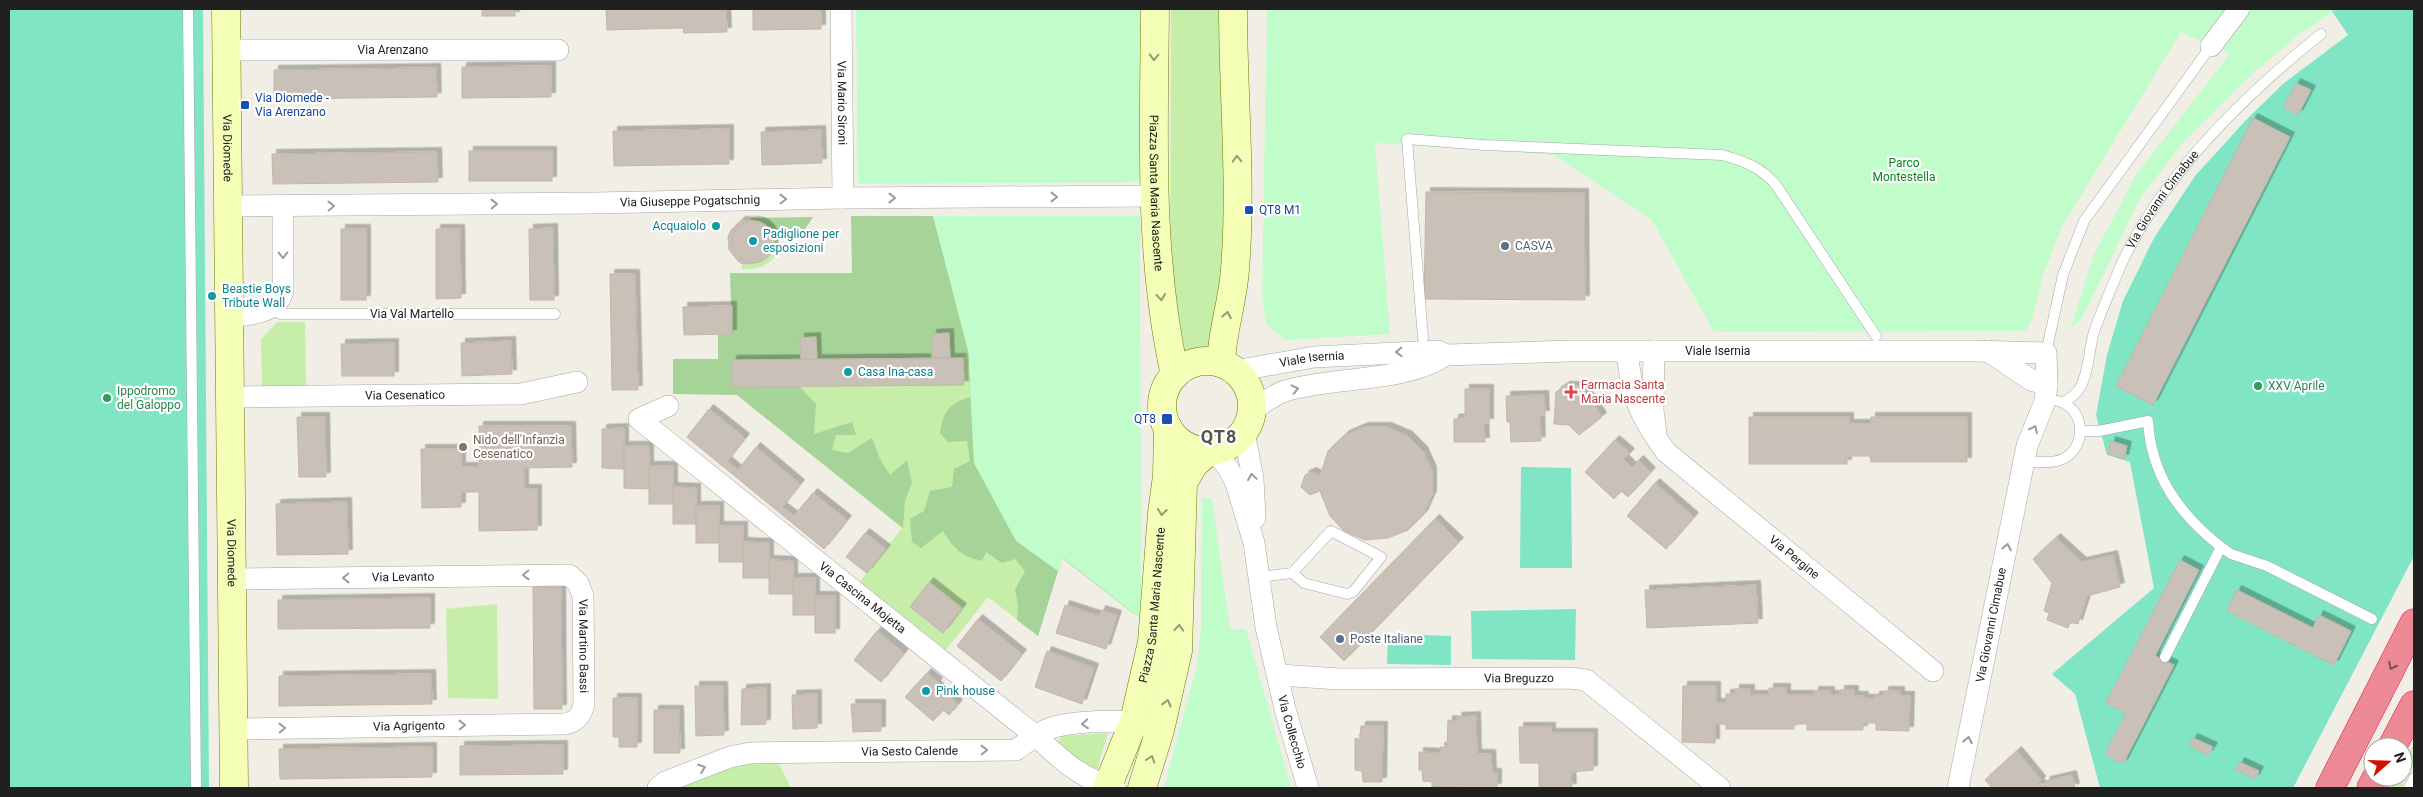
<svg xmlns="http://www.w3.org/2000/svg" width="2423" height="797" font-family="Roboto,sans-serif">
<defs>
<filter id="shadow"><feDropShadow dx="4.5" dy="-4.5" stdDeviation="0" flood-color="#0004"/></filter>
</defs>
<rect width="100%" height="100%" fill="#f1eee6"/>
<g fill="#c6eea9">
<path d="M1171 9H1226L1225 254C1222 286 1211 316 1209 348L1183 356 1170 287Z"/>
<path d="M770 228 777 231V255C767 266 757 271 741 269L743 264C763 264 784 249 770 228Z"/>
<path d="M277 322H305L306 386 262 387 261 339Z"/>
<path d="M968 351 1058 571 1038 636 988 597 946 650 860 582 902 528 737 395 732 387 964 384 963 358Z"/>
<path d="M497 604 498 699 448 698 446 609Z"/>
<path d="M1108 733 1097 770 1081 764 1057 742 1062 736Z"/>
<path d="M2414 744V763L2401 788H2391L2397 777H2403V765Z"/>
<path d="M778 762 791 788H675L737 763Z"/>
</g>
<g fill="#a5d398">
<path d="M851 216H933L937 230 1134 614 1062 558 1038 636 1017 620 1018 605 1015 590 1025 571 1015 559 1002 563 986 552 982 561C961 556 954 549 943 531L921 548 912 542 910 519 924 511 930 491 952 487 954 469 970 461 967 441 948 442 940 433C944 410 949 404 970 397L968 352 963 358H950L949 333 932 334V358L817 359 816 337 800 338 801 359 732 360V387L799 386 816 404 814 434 852 422 856 435H836L832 450 848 453 872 438 880 459 890 475 907 460 912 483 905 501 903 528 737 395 673 394V359H718V335L732 334 730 273H852Z"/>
<path d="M813 217 804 231H777L758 221 750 220 751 218Z"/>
</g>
<g fill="#c1fdca">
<path d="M856 9H1140L1139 182 858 184Z"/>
<path d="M1267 9H2337L2298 35 2260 67 2182 144 2141 197 2082 318 2070 330 2093 257 2135 176 2230 54 2181 32 2061 228 2042 278 2032 321 2025 331 1714 332 1652 220 1554 155 1375 143 1390 334 1285 340 1266 324 1262 297Z"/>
<path d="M933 216H1140L1141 619 1063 558 1058 571 1016 541 974 463 968 351Z"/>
<path d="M1202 498H1212L1230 629H1246L1291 788H1164L1197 665 1201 629Z"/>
</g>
<g fill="#7fe5c5">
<path d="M9 9H203L209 788H9Z"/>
<path d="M2337 9H2414V556L2293 788H2100L2075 694 2052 674 2154 588 2130 462 2107 455 2096 415 2107 355 2123 301 2154 238 2195 176 2247 119 2284 83 2348 35 2332 11Z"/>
<path d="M1521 467 1571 468 1572 568H1520Z"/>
<path d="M1576 609 1575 660 1472 659 1471 611Z"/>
<path d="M1388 634 1451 636V665L1387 664Z"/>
</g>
<g fill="#c9c1b8" stroke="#c4b6a7" filter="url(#shadow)">
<rect x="482" y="9" width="33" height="7"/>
<path d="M606 9H726L727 32 684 33 683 28 607 30Z"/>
<path d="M753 9H821V29L753 30Z"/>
<path d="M551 66V97L462 98V67Z"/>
<path d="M436 68 437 97 274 99V70Z"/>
<path d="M2296 83 2311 90 2298 115 2283 107Z"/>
<path d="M2253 118 2290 137 2153 405 2116 386Z"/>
<path d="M729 129V164L614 166 613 131Z"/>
<path d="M821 130 822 163 762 165 761 132Z"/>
<rect x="469" y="151" width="83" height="30"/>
<path d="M437 152 438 182 273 184 272 154Z"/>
<path d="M1426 192 1584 193 1585 300 1424 299Z"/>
<circle cx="753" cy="242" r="21"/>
<path d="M741 221H747L736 227 732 238V247L741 259 754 263 743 264 739 262 729 250 728 236 732 229Z"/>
<path d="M553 228 554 300H530L529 229Z"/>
<rect x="341" y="229" width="25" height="71"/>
<path d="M436 229H460L461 298 436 299Z"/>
<path d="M610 274H635L638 390H612Z"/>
<path d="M732 306V334L684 335 683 307Z"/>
<path d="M949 333 950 358H932V334Z"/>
<path d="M816 337 817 359H801L800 338Z"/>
<path d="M511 341 512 374 462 376 461 343Z"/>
<path d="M394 343V376H342L341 344Z"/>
<path d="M963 358 964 385 732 387V360Z"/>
<path d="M1565 386H1582L1602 417 1579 435 1569 425 1554 424 1556 392Z"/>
<path d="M1465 389H1489V423H1484L1485 442H1454V419L1465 418Z"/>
<path d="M1544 395 1545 415H1540L1541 441 1511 442 1510 422H1507L1506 396Z"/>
<path d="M709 409 745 438 727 461 738 470 756 447 800 484 782 507 794 516 813 493 847 520 824 549 687 437Z"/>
<path d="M297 417H325L326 477H299Z"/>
<path d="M1749 417H1849V424H1871V417H1967V462H1871L1870 456H1847V464H1749Z"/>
<path d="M479 426H571L572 467 524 468V489H537V530L479 531V492H461V507L422 508 421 449H461V467H479Z"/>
<path d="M1364 427H1387L1408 436 1423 451 1432 471V495L1423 515 1408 530 1388 538 1365 540 1344 531 1330 516 1320 491 1310 495 1301 487 1305 475 1312 472 1320 476 1328 451 1345 435Z"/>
<path d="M624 428V469L602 468V429Z"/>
<path d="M1615 440 1630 453 1624 459 1632 467 1639 460 1651 472 1628 497 1621 491 1614 499 1585 472Z"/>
<path d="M2111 441 2127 446 2124 459 2108 454Z"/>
<path d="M624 446H649V489L624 488Z"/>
<rect x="649" y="466" width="24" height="38"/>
<path d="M1655 483 1694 517 1666 549 1627 516Z"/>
<path d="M673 487 696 488V524H673Z"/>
<path d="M347 502 348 554 277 555 276 504Z"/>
<rect x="696" y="506" width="23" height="37"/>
<path d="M1435 519 1459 542 1344 661 1320 637Z"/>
<rect x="719" y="526" width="24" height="36"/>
<path d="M865 533 886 549 867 573 846 557Z"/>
<path d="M2056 538 2082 562 2113 555 2120 587 2087 596 2078 624 2070 622 2068 628 2047 620 2049 613 2044 611 2052 583 2033 559Z"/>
<path d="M743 542 769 543V578H743Z"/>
<path d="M769 560 793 561V594H769Z"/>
<path d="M2180 560 2199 570 2155 656 2174 665 2123 764 2105 754 2126 713 2106 703Z"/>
<rect x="793" y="578" width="22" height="37"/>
<path d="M929 582 962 608 943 633 910 607Z"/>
<path d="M1756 585 1758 623 1647 628 1645 590Z"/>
<path d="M533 587H561L562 709H534Z"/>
<path d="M2237 590 2313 628 2319 615 2351 631 2334 665 2227 611Z"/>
<rect x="815" y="596" width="20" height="37"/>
<path d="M430 598V628L278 629V600Z"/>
<path d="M1065 605 1099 616 1101 610 1117 615 1106 649 1056 633Z"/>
<path d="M978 619 1022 654 1001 681 957 646Z"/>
<path d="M877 631 904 653 881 682 854 660Z"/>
<path d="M1047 651 1094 668 1082 704 1035 687Z"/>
<path d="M927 673 938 682 936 685 958 704 949 715 943 710 933 721 905 697Z"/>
<path d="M431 674 432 704 279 706V676Z"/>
<path d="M695 686H723L724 735 696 736Z"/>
<path d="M1683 686H1716V703H1726V694H1735V689H1750V695H1769V688H1786V695H1814V691H1830V695H1840V690H1854V696H1864V699H1875V696H1884V691H1900V696H1910L1909 731 1876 730V723H1863V730H1807V724H1794V729H1726V724H1715V743L1682 742Z"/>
<path d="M766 688V724L741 725 742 689Z"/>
<path d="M817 694V728L793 729 792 695Z"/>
<path d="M613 698H637V747H619V737H613Z"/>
<path d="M851 704H881V731L853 732Z"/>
<path d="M654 710H679L680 753H654Z"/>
<path d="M1476 716 1477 754H1491L1492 773H1497V788L1432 787V782L1423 781 1422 770H1419V752L1441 753 1440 747H1447L1448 720 1458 721 1457 717Z"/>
<path d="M1361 726H1383L1382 782H1363L1362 771 1355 770V738L1360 740Z"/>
<path d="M1519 727H1551V733H1593V770L1571 772 1572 788H1539V763H1520Z"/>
<path d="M2193 738 2213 747 2208 755 2189 746Z"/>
<path d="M563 745V774L460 775V746Z"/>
<path d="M432 747V777L280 779 279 749Z"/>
<path d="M2017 751 2041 780 2039 784 2044 786 2046 781 2072 775 2075 788H1992L1985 780Z"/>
<path d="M2240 762 2259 771 2255 779 2236 770Z"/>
</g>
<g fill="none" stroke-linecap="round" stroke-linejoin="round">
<g stroke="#a7a7a7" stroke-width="11">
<g id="lane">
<path d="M188 9 196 788"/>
<path d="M270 307 280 314H555"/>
<path d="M1423 338 1407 139 1484 145 1722 155C1744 161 1761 167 1776 185L1876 336"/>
<path d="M2046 353 2063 275 2084 221 2211 46"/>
<path id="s1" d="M2063 402C2070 399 2076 394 2080 388 2089 372 2089 349 2094 332 2102 309 2112 287 2121 265 2162 176 2245 95 2321 34"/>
<path d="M2081 431H2099L2148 421C2151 475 2179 514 2221 547L2165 657"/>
<path d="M2024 461C2036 462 2052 464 2063 459 2088 446 2085 408 2058 401"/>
<path d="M2221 547 2231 554 2267 566 2372 619"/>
<path d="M1259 577 1292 573 1331 531 1381 557 1353 592 1347 594 1304 583 1292 573"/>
<path d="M2409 788 2414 778"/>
</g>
</g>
<g stroke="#a7a7a7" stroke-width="22">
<g id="street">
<path id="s2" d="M841 9 843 198"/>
<path d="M2211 46 2239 9"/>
<path id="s3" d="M227 50H558"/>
<path id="s4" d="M228 206 595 203 843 198 1153 196"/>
<path d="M231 316C250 315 277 313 283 291V206"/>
<path d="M1654 351 1653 410 1656 433"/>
<path d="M1988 351 2031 380 2047 385"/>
<path id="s5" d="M1627 352C1632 397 1639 415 1666 452L1933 671"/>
<path id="s6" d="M1235 371 1314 357 1438 351 1447 355 1569 351H1975L2046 353 2047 385 2045 401 2027 446 1958 788"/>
<path id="s7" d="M231 397 521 394 577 382"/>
<path id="s8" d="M668 406 639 419 1037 737C1060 759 1083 780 1115 788"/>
<path d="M1252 411C1262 404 1273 395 1285 391 1334 376 1404 383 1446 355"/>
<path d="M1244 432 1253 479 1255 518"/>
<path id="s9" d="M1215 451 1228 468 1236 483 1254 543 1266 627 1285 709 1308 788"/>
<path id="s10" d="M231 579 569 575 578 583 583 596 584 703C582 715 577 722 564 724L233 729"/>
<path id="s11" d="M1279 675 1339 679 1570 678 1586 680 1720 788"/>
<path id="s12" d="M658 788 665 782 730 757 750 753 1016 750C1026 743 1037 733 1048 729 1070 721 1126 718 1148 726"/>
</g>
</g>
<g stroke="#677e00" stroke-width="29">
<g id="secondary">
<path id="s13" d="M226 9 234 788"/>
<path id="s14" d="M1155 9C1154 131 1148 255 1175 375"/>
<circle cx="1207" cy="406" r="45"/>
<path d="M1221 363C1222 331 1233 301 1235 269 1242 183 1233 95 1233 9"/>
<path id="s15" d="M1107 788 1134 721 1152 642 1162 513 1167 476 1168 428"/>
<path d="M1142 788 1160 730 1178 651 1183 483 1194 464 1209 451"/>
</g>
</g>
<g stroke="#e71b51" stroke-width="29">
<g id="highway">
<path d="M2392 747 2414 705"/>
<path d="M2330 788 2414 623"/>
<path d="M2371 788 2377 777"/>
</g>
</g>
<use href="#lane" stroke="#fff" stroke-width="10"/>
<use href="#street" stroke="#fff" stroke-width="21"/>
<use href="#secondary" stroke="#f5feb7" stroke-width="28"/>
<use href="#highway" stroke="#ed8994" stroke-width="28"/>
</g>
<defs><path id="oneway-chevron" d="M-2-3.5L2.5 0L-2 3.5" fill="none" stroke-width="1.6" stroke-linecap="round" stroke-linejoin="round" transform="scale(1.25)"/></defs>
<g stroke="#959a73">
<use href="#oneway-chevron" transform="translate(1154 57) rotate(91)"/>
<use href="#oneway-chevron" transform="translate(1237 159) rotate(-92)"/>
<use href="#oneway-chevron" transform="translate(1161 297) rotate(85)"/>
<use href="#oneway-chevron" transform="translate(1227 315) rotate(-79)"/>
<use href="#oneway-chevron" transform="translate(1162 512) rotate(97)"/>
<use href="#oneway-chevron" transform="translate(1179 628) rotate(-86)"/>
<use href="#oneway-chevron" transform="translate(1167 703) rotate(-76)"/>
<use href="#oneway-chevron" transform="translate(1151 759) rotate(-72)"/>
</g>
<g stroke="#9b9b9b">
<use href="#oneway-chevron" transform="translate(1054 197)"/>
<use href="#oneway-chevron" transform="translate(892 198)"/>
<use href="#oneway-chevron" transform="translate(783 199) rotate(-1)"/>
<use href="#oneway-chevron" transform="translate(494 204) rotate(-1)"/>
<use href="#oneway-chevron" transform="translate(331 206) rotate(-1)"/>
<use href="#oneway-chevron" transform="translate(283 255) rotate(89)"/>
<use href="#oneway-chevron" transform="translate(1399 352) rotate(178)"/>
<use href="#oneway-chevron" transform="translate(1295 389) rotate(-13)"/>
<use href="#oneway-chevron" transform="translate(2034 429) rotate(-64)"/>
<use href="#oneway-chevron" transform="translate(1252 477) rotate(-98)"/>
<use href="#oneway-chevron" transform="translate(2007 547) rotate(-79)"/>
<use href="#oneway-chevron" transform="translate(526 575) rotate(179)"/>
<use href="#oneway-chevron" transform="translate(346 578) rotate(179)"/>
<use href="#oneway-chevron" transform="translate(1085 724) rotate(175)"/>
<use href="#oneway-chevron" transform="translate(462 725) rotate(-1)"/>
<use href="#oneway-chevron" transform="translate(282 728) rotate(-1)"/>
<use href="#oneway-chevron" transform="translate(1968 740) rotate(-79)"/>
<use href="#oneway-chevron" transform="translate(984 750) rotate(-1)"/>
<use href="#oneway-chevron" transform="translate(702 768) rotate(-21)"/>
</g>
<use stroke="#7c4f54" href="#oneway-chevron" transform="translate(2392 666) rotate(117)"/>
<g fill="#1a4fb4" stroke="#fff" stroke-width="2">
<rect x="240" y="100" width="10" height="10" rx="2.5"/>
<rect x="1244" y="205" width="10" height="10" rx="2.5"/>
<rect x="1161" y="413" width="12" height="12" rx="2.5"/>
</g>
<g fill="#0f9aa8" stroke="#fff" stroke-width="2">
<circle cx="716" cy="226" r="5"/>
<circle cx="753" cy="241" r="5"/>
<circle cx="212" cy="296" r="5"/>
<circle cx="848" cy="372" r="5"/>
<circle cx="926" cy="691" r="5"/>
</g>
<g fill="#5c6f8a" stroke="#fff" stroke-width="2">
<circle cx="1505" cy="246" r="5"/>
<circle cx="1340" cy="639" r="5"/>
</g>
<g fill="#2e9e5b" stroke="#fff" stroke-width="2">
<circle cx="2258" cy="386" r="5"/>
<circle cx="107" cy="398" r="5"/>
</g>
<path fill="#e0444e" stroke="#fff" stroke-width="2" d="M1568.5 384.5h5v5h5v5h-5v5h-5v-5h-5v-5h5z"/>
<circle fill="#8d6e63" stroke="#fff" stroke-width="2" cx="463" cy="447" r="5"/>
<g text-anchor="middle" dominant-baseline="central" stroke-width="4.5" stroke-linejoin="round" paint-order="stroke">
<g font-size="12" fill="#202020" stroke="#fff">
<text stroke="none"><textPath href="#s3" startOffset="166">Via Arenzano</textPath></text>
<text stroke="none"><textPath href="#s2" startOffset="94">Via Mario Sironi</textPath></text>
<text stroke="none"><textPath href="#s13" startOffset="139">Via Diomede</textPath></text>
<text stroke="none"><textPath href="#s14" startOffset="184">Piazza Santa Maria Nascente</textPath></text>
<text stroke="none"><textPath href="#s1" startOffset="230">Via Giovanni Cimabue</textPath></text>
<text stroke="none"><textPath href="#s4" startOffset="462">Via Giuseppe Pogatschnig</textPath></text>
<text x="412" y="314">Via Val Martello</text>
<text stroke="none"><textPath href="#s6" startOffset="485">Viale Isernia</textPath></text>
<text stroke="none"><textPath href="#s6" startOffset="78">Viale Isernia</textPath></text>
<text stroke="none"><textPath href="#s7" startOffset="174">Via Cesenatico</textPath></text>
<text stroke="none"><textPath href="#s13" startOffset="544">Via Diomede</textPath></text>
<text stroke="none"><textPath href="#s5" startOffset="275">Via Pergine</textPath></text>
<text stroke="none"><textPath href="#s10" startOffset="172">Via Levanto</textPath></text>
<text stroke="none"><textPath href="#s8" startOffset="318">Via Cascina Mojetta</textPath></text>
<text stroke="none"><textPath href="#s15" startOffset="190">Piazza Santa Maria Nascente</textPath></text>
<text transform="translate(1991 625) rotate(-79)">Via Giovanni Cimabue</text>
<text stroke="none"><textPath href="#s10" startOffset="414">Via Martino Bassi</textPath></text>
<text stroke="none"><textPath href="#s11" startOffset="240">Via Breguzzo</textPath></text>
<text transform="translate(409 726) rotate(-1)">Via Agrigento</text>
<text stroke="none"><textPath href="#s9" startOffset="294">Via Collecchio</textPath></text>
<text stroke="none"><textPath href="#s12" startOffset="259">Via Sesto Calende</textPath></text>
</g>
<g font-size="12" fill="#164399" stroke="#fff" text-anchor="start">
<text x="255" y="98">Via Diomede -<tspan x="255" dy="14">Via Arenzano</tspan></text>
<text x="1259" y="210">QT8 M1</text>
<text x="1156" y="419" text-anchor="end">QT8</text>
</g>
<g font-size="12" fill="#048819" stroke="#fff">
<text x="1904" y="163">Parco<tspan x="1904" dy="14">Montestella</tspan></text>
</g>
<g font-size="12" fill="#0d838f" stroke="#fff" text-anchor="start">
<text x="706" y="226" text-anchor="end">Acquaiolo</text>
<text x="763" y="234">Padiglione per<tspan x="763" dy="14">esposizioni</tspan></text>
<text x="222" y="289">Beastie Boys<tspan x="222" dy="14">Tribute Wall</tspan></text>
<text x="858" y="372">Casa Ina-casa</text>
<text x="936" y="691">Pink house</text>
</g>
<g font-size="12" fill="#4e5e75" stroke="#fff" text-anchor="start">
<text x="1515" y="246">CASVA</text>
<text x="1350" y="639">Poste Italiane</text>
</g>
<g font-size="12" fill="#be3a42" stroke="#fff" text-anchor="start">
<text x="1581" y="385">Farmacia Santa<tspan x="1581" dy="14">Maria Nascente</tspan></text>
</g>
<g font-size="12" fill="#27864d" stroke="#fff" text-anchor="start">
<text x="2268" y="386">XXV Aprile</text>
<text x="117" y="391">Ippodromo<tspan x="117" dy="14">del Galoppo</tspan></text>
</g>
<g font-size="12" fill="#785e54" stroke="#fff" text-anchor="start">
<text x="473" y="440">Nido dell'Infanzia<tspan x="473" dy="14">Cesenatico</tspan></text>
</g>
<g font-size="18" font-weight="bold" letter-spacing="1" fill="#535353" stroke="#fff">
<text x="1219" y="436">QT8</text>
</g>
</g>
<rect width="2423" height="797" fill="none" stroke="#202020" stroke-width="20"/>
<g transform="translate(2388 762) rotate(70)"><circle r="24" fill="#ffffff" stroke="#a6a6a6"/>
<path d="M0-4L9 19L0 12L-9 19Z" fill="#d01000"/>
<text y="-8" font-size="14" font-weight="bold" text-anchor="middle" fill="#202020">N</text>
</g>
</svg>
